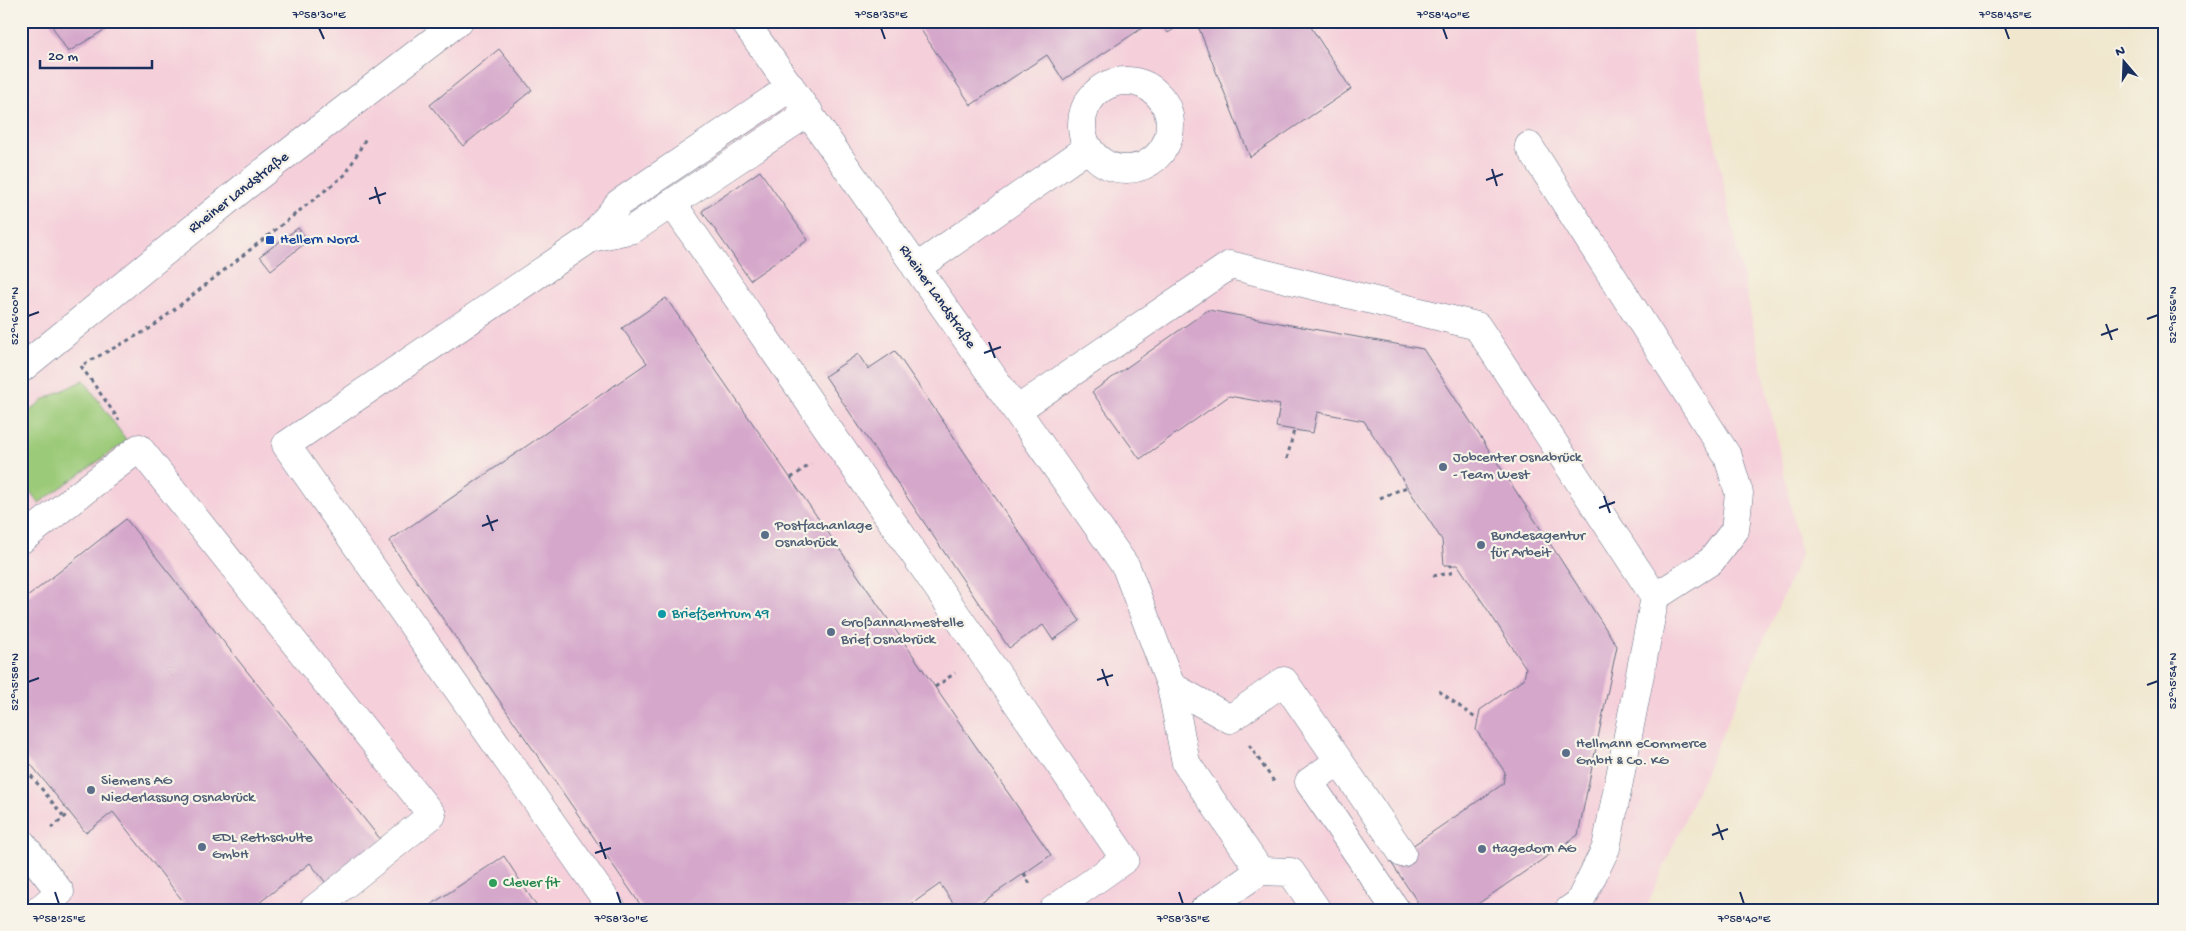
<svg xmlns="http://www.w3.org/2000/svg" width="2186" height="931" font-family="'Gochi Hand',sans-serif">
<rect width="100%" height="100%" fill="#f7f3e8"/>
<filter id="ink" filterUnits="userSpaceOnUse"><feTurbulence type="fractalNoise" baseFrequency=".02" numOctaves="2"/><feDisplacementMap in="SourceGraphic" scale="10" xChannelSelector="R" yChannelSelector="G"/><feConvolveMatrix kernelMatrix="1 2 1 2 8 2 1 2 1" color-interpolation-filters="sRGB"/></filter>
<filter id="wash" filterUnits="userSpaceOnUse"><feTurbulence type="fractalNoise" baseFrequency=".0096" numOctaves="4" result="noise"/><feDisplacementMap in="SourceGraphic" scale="20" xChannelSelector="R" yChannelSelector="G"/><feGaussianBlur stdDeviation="1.12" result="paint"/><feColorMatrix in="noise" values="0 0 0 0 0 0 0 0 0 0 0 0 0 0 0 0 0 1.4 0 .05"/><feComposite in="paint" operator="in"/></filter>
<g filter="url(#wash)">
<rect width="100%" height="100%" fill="#f0e7ce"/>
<path fill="#f5cfda" d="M21 21H1690L1801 555 1645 910H21Z"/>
<path fill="#9bca78" stroke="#5b7c6b" d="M84 380 127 441 39 503 24 484 21 485V418L43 400Z"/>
<g id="blocks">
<g fill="#d5a7cb">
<path d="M49 21H119L68 52Z"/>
<path d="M915 21H1153L1063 80 1047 55 971 105Z"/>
<path d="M1161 21H1186L1168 33Z"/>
<path d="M1196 21H1307L1351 89 1250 157Z"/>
<path d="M499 49 532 90 463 146 430 105Z"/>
<path d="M21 72 30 85 21 91Z"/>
<path d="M760 171 808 240 750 280 702 211Z"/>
<path d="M298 228 308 241 271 270 260 256Z"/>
<path d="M666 298 1051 855 971 910H958L940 884 903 910H644L389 541 647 363 622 328Z"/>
<path d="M1208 310 1423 349 1617 646 1578 835 1469 910H1423L1390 861 1503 784 1505 772 1476 730 1480 710 1524 679 1526 668 1458 565H1444L1442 540 1364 421 1317 412 1313 433 1276 427 1280 405 1229 396 1140 459 1092 392Z"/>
<path d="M895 351 1080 621 1053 640 1043 625 1009 648 825 376 858 354 868 369Z"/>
<path d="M126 519 385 845 330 888 310 863 250 910H190L113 812 86 833 21 752V602Z"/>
<path d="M504 856 539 910H423Z"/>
</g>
</g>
</g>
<g filter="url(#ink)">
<use href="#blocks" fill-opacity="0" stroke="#666f85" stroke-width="1"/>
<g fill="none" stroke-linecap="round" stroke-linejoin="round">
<g stroke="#666f85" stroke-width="29">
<g id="minor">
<path d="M744 21 1126 567 1171 686 1186 763 1260 871"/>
<circle cx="1126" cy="125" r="44"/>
<path d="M1529 146 1728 457 1739 493 1735 530 1711 561 1655 597"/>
<path d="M672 203 1125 859 1053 910"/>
<path d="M591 238 633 229 809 112"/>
<path d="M916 268 1088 148"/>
<path d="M21 369 243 188 459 21"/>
<path d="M1017 410 1230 265 1477 326 1655 597 1606 848 1579 903 1569 910"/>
<path d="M21 540 139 448 432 815 313 910"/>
<path d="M1171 686 1230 719 1284 681 1339 761 1309 782 1396 910"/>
<path d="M1339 761 1402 853"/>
<path d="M21 842 60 892 39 910"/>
<path d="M613 910 286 445 591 238 619 203 791 87"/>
<path d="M1204 910 1260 871 1291 872 1317 910"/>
</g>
</g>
<g stroke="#666f85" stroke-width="3" stroke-dasharray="4 4" stroke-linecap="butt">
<path d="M84 364 151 328 346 174 367 136"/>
<path d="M81 366 119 420"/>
<path d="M1287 459 1294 430"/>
<path d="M791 478 811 464"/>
<path d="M1380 498 1407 487"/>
<path d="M1433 576 1451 573V565"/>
<path d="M935 687 955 673"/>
<path d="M1439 691 1478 720"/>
<path d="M1249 745 1275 783"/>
<path d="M21 763 64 817"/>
<path d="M51 828 70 813"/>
<path d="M1024 873 1031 886"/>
</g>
<use href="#minor" stroke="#fff" stroke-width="28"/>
</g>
</g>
<path fill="none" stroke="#1b2f5e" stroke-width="2" d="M319 28 324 39M881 28 885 39M1443 28 1447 39M2005 28 2009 39M1492 169 1497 186M1486 180 1503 174M375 187 380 204M369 199 386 193M28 316 39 312M2147 319 2158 315M2106 324 2112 340M2101 335 2118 329M989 342 995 358M984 353 1001 347M1604 496 1610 513M1599 508 1615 502M487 515 493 531M482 526 498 520M1102 669 1108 686M1097 680 1113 675M28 682 39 678M2147 685 2158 681M1717 824 1723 840M1712 835 1728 829M600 842 606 859M595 853 611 848M55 892 59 904M617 892 621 904M1179 892 1183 904M1740 892 1744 904"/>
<rect fill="#1a4fb4" stroke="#f7f3e8" stroke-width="2" x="265" y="235" width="10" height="10" rx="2.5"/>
<g fill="#5c6f8a" stroke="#f7f3e8" stroke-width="2">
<circle cx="1443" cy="467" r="5"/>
<circle cx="765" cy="535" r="5"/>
<circle cx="1481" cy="545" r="5"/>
<circle cx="831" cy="632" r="5"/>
<circle cx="1566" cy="753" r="5"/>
<circle cx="91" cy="790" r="5"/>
<circle cx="202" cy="847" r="5"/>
<circle cx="1482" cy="849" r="5"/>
</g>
<circle fill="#0f9aa8" stroke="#f7f3e8" stroke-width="2" cx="662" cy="614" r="5"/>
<circle fill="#2e9e5b" stroke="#f7f3e8" stroke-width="2" cx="493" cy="883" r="5"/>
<g text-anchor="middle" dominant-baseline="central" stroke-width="4.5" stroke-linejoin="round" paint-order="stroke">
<g font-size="15" fill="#1b2f5e" stroke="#f7f3e8">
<text transform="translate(239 193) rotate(-38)">Rheiner Landstraße</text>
<text transform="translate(937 297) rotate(55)">Rheiner Landstraße</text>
</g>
<g font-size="15" fill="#164399" stroke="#f7f3e8" text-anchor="start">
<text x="280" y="240">Hellern Nord</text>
</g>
<g font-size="15" fill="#4e5e75" stroke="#f7f3e8" text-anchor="start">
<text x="1453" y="458">Jobcenter Osnabrück<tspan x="1453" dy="17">- Team West</tspan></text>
<text x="775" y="526">Postfachanlage<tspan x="775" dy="17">Osnabrück</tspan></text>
<text x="1491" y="536">Bundesagentur<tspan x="1491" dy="17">für Arbeit</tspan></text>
<text x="841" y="623">Großannahmestelle<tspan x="841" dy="17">Brief Osnabrück</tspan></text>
<text x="1576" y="744">Hellmann eCommerce<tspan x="1576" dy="17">GmbH &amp; Co. KG</tspan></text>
<text x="101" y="781">Siemens AG<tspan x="101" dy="17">Niederlassung Osnabrück</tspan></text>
<text x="212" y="838">EDL Rethschulte<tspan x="212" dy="17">GmbH</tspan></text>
<text x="1492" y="849">Hagedorn AG</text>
</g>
<g font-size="15" fill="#0d838f" stroke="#f7f3e8" text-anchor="start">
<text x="672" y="614">Briefzentrum 49</text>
</g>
<g font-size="15" fill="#27864d" stroke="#f7f3e8" text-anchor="start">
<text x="503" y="883">Clever fit</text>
</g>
</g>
<rect width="2186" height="931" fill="none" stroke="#f7f3e8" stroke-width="55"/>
<g transform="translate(2124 62) rotate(341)" stroke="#f7f3e8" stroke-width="4" paint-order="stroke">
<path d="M0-4L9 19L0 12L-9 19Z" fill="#1b2f5e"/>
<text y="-8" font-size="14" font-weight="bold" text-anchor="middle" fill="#1b2f5e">N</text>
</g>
<path d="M40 60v8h112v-8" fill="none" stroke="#1b2f5e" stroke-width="2.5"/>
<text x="48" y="60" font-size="15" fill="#1b2f5e" stroke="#f7f3e8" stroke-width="4" paint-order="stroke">20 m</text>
<rect x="28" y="28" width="2130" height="876" fill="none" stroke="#1b2f5e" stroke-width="2"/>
<g font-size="12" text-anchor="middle" fill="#1b2f5e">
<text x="319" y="18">7°58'30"E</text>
<text x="881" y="18">7°58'35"E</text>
<text x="1443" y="18">7°58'40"E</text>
<text x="2005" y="18">7°58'45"E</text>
<text transform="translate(2172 315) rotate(-90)" y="4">52°15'56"N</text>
<text transform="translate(14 316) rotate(-90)" y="4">52°16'00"N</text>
<text transform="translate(2172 681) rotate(-90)" y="4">52°15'54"N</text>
<text transform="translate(14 682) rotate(-90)" y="4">52°15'58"N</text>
<text x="59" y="922">7°58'25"E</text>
<text x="621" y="922">7°58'30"E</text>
<text x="1183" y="922">7°58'35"E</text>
<text x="1744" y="922">7°58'40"E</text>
</g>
</svg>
